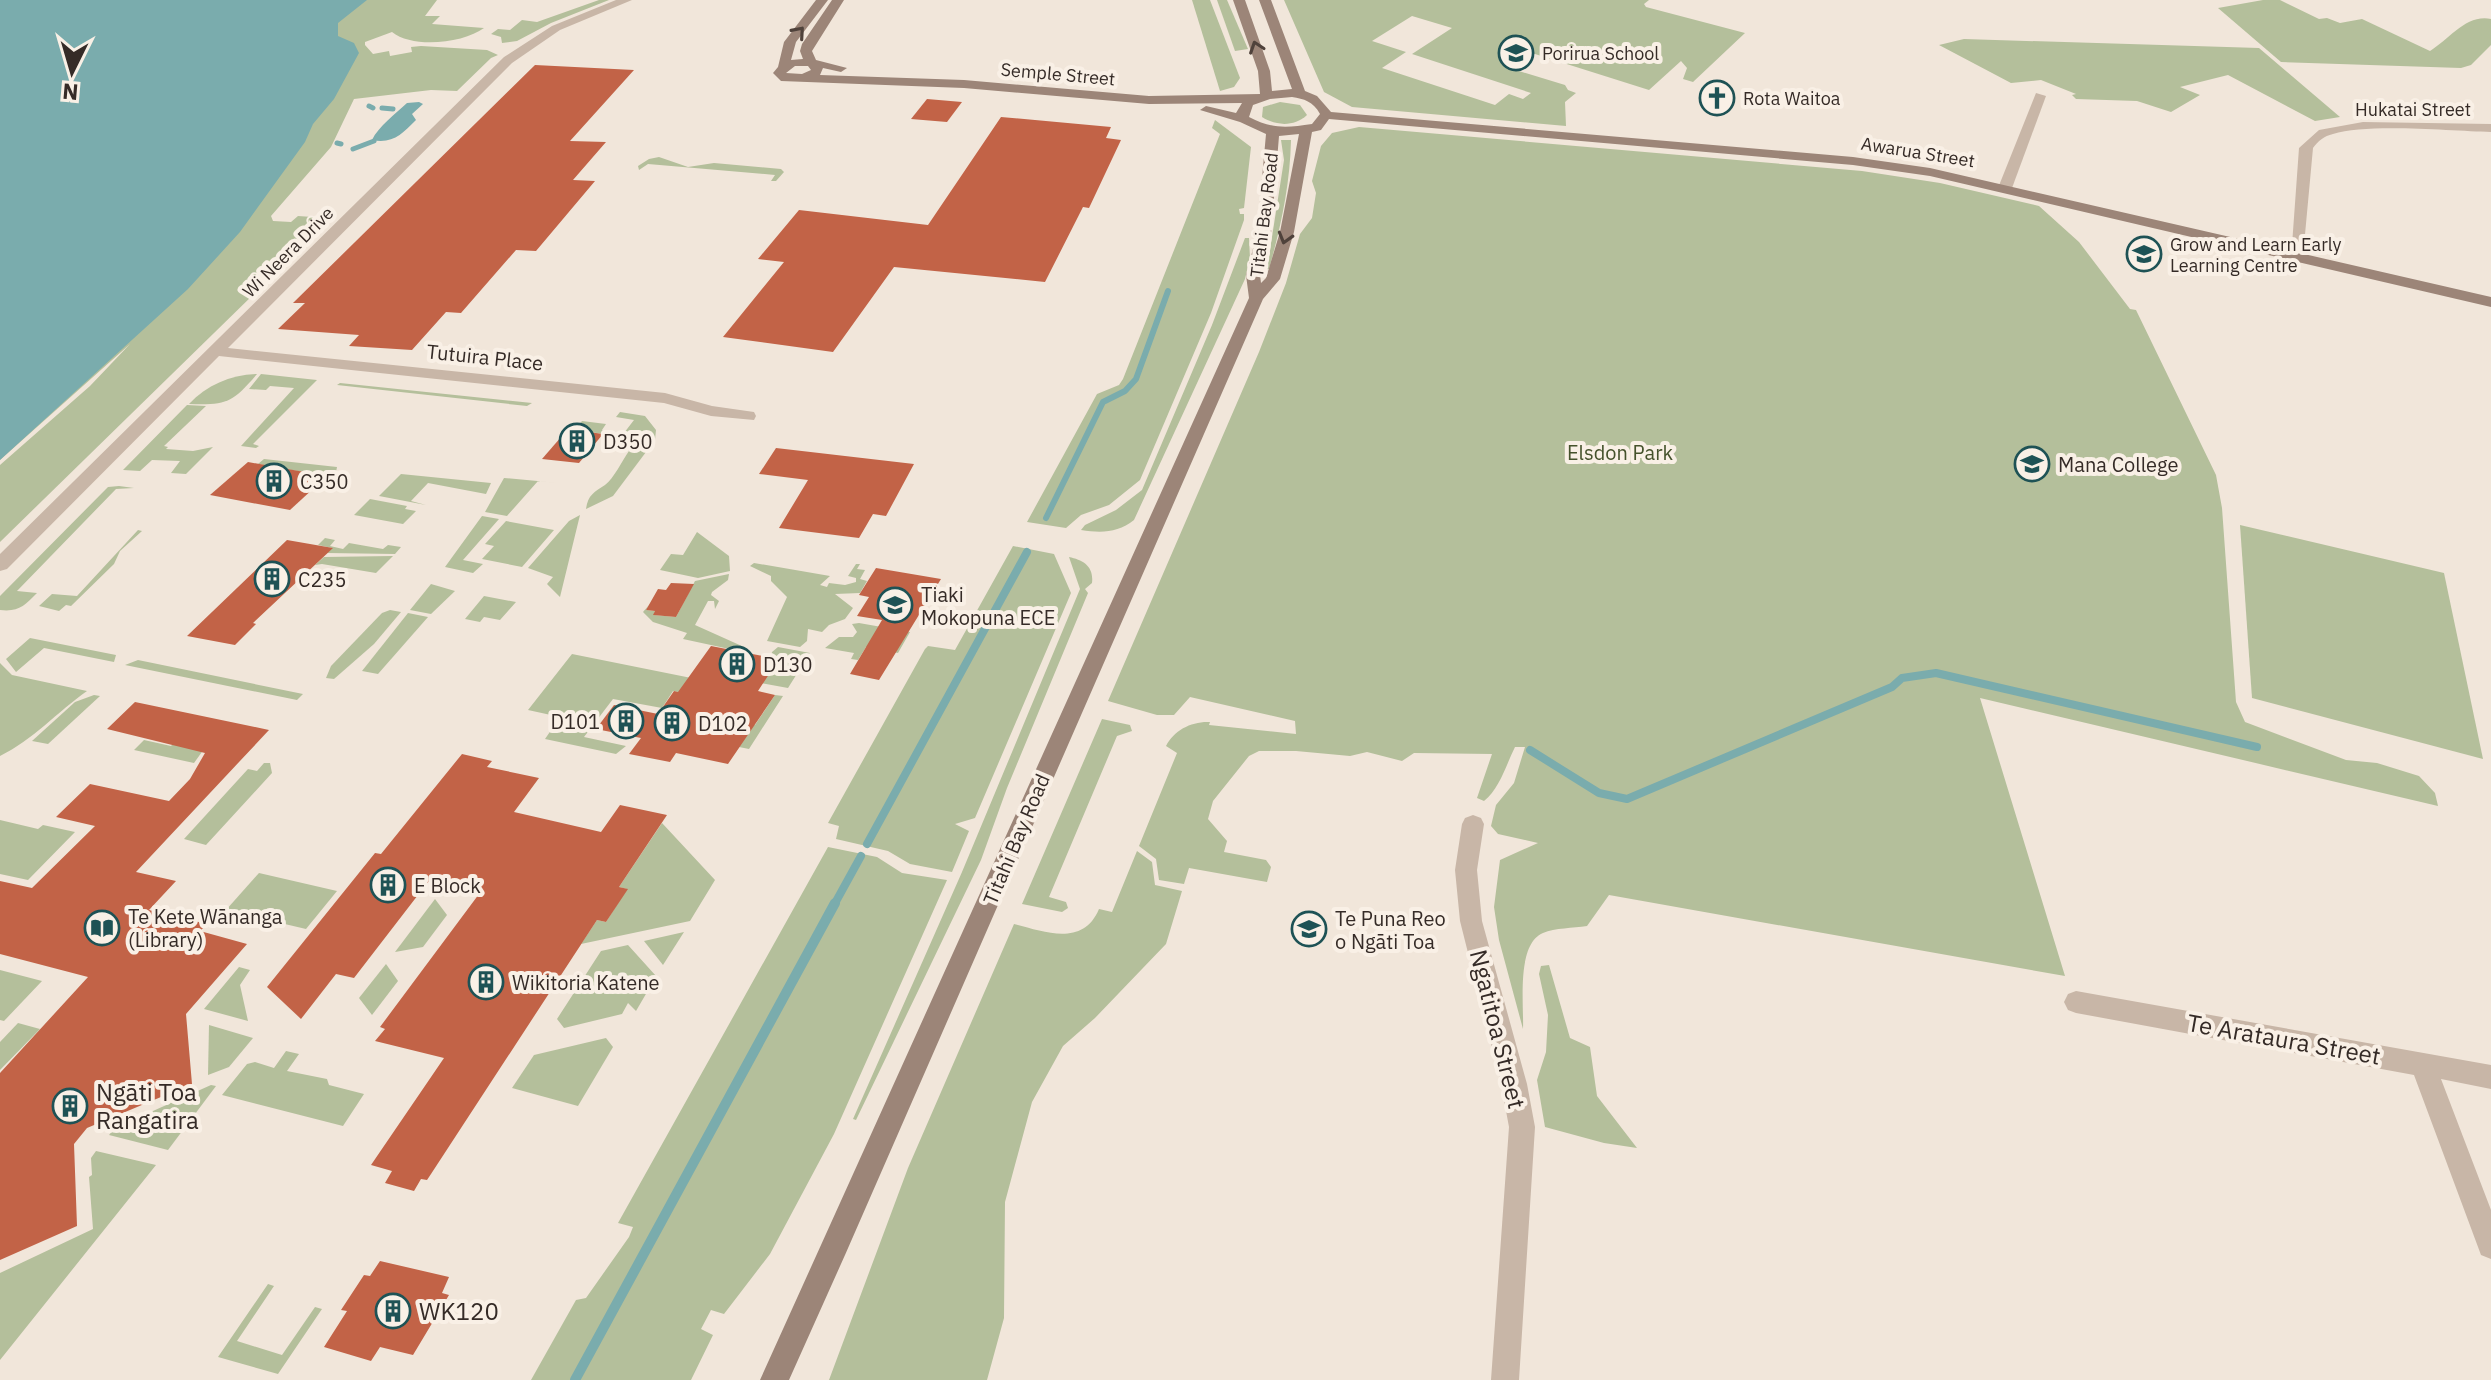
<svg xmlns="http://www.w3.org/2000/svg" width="2491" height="1380" font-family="'IBM Plex Sans',sans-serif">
<rect width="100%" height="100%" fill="#f1e6da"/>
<g fill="#b4bf9b" fill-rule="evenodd">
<path d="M85 0H437L425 16H440L432 24 484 28C464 43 413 49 392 32L365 42V45L373 54 389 51 390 56 412 52 411 47 421 46 487 50 498 55 491 58 457 91 431 90 354 99 331 147 271 216 273 221 291 222 298 216 327 218 302 243 305 244 0 542V465L90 386 130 344 0 460Z"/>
<path d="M599 0H609L551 23 517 41 502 43 501 37 491 34 498 29 510 30 522 20 537 22Z"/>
<path d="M1192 0H1210L1240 78 1234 87 1220 91Z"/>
<path d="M1217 0H1227L1248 49 1235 51Z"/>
<path d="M1284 0H1649L1644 4 1646 7 1745 33 1693 82 1683 79 1687 68 1681 61 1649 90 1535 54 1522 52 1508 62 1509 68 1565 85 1568 90 1576 93 1565 102 1566 126 1352 107 1324 92ZM1412 16 1452 28 1412 54 1531 93 1523 99 1509 94 1495 105 1382 68 1406 52 1372 41Z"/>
<path d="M2263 0H2280L2319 19 2327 18 2340 23 2362 19 2430 51C2450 39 2466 14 2491 19V45L2471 65 2461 68 2281 62 2218 8Z"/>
<path d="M1964 39 2259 48 2340 117 2315 121 2228 75 2180 87 2200 95 2171 112 2137 101 2076 99 2072 95 2076 94 2041 80 2011 83 1939 45Z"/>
<path d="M1280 102 1300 105 1307 115C1294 127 1276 126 1262 117L1263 107Z"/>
<path d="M1215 120 1251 147 1244 208 1239 209 1240 214H1244V220L1211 313 1140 480 1109 505 1081 515 1066 528 1027 522 1097 394 1119 385 1123 379 1220 134 1212 128Z"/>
<path d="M1359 127 1862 171 1940 183 2039 206 2079 242 2130 309 2136 310 2216 475 2222 508 2236 702 2245 722 2346 760 2377 763 2419 776 2435 793 2438 806 1980 698 2065 976 1609 895 1587 926C1573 928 1555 928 1543 933 1516 944 1524 1005 1523 1029L1499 940 1494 907 1500 860 1538 843 1498 834 1491 826 1496 805 1514 783 1525 747H1515C1506 765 1500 788 1484 801L1477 798 1492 754 1414 753 1402 761 1367 752 1350 756 1296 751H1259L1249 756 1213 801 1208 819 1227 841 1224 852 1266 860 1271 867 1267 882 1189 868 1184 884 1159 880 1156 859 1139 846 1177 753 1166 746C1174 730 1192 721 1210 722L1209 725 1296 734 1295 721 1190 697 1174 715H1157L1108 701 1259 352 1286 283 1300 234 1312 218 1316 193 1312 181 1321 146 1332 133Z"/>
<path d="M1281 140H1291C1290 185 1281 226 1269 269H1267L1284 160Z"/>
<path d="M659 157 688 167 714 163 781 169 784 172 776 181H771L775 175 648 164 639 170 638 166 649 159Z"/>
<path d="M1245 238H1249L1250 258 1245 279 1134 520C1118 533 1101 533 1081 530L1085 525 1116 510 1142 490 1212 325Z"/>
<path d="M257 374C232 403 227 405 189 404 207 385 230 375 257 374Z"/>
<path d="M261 374 317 380 253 444 259 446 256 448 241 446 294 388 270 386 266 390 249 389Z"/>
<path d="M340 383 532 403 527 406 337 385Z"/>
<path d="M187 405 206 406 164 446 168 447 166 449 193 451 213 447 186 474 171 473 180 461 152 460 140 471 123 470Z"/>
<path d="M620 412 645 416 656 430 655 440 613 496 586 509C588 495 594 492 605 485 614 478 622 461 629 451L623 450 633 438 575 430 582 421 606 424 602 430 605 433H624L634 420 616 417Z"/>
<path d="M264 459 337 467 334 483 317 486 326 476 258 464Z"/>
<path d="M401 474 491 483 486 494 428 483 411 501 426 505 379 496Z"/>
<path d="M504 478 559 483 538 481 507 516 485 512Z"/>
<path d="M119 486 134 488 116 489 17 591 37 593C24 606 19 612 0 610V596L108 487Z"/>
<path d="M370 499 407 506 405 509 416 511 403 524 354 515Z"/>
<path d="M580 515 560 597 547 584 553 577 528 568 569 521Z"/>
<path d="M482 516 499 519 463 560 483 564 473 573 445 567Z"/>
<path d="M506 521 554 530 522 567 482 559 494 546 485 544Z"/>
<path d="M2240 525 2444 573 2483 759 2252 698Z"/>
<path d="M138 530 142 531 120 551 114 564 71 606 66 605 59 611 39 606 52 594 77 596Z"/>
<path d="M697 532 729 556 730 571 698 578 660 570 671 554 683 555Z"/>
<path d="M325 538 335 540 330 546 343 549 349 543 383 549 388 545 401 547 395 554 327 553 332 548 318 545Z"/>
<path d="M1013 546 1054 554 1071 593 975 818 955 824 969 831 952 872 910 864 888 851 836 839 839 826 828 823 925 649 928 646 955 650Z"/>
<path d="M393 556 376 573 322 564 315 565 324 557Z"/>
<path d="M1069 557C1083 560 1094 566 1092 583L1085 589 1088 593 1007 788 981 860 856 1120 853 1119 962 872 1080 589Z"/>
<path d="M754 563 830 576 820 585 827 587 829 583 845 585 856 582V578L848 576 856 564H860L857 569 865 570 860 579 867 581 860 593 835 594 853 608 845 619 829 625 822 632 808 629 807 641 800 647 767 641 787 597 771 581V576L750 566Z"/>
<path d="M729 574 728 580 712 592 711 595 719 601 715 609 714 601H708L695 625 744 647 748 653 683 639 687 633 653 622 643 612 649 605 646 610 655 611 654 615 676 617 695 581Z"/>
<path d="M431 584 455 591 431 614 410 610Z"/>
<path d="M484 596 516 602 500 620 484 617 480 622 465 619Z"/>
<path d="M390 610 401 612 374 644 334 679 326 678 331 666 382 613Z"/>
<path d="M408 613 428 617 378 674 362 671Z"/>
<path d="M859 623 910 632 898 653 866 647 858 660 851 659 854 653 825 648 839 637H853L857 632 852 624Z"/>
<path d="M30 638 116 655 114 662 44 648 16 672 6 659Z"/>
<path d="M778 647 810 653 788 688 760 683 778 660 771 657 772 652Z"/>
<path d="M572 654 746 689 726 719 755 725 775 695 783 696 749 749 739 747 709 698 673 691 662 708 613 699 584 737 626 746 616 754 545 739 560 717 528 710Z"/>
<path d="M138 660 303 694 297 700 125 665Z"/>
<path d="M0 663 12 675 87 691C57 712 33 740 0 756Z"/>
<path d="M94 695 100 696 48 744 32 741 75 702Z"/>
<path d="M1102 719 1130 725 1132 731 1117 736 1049 897 1066 902 1068 908 1062 912 1022 904Z"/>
<path d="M183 733 204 749 194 763 134 750 144 740 171 746Z"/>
<path d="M264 763H270L272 773 206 845 184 839 248 769 257 771Z"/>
<path d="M0 820 38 829 43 825 75 832 28 880 0 874Z"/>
<path d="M662 823 715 880 690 921 581 944 597 920 606 922 627 889 619 887Z"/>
<path d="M828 847 877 857 902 873 947 880 834 1134 770 1254 724 1314 711 1310 701 1329 713 1335 691 1380H531L576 1300 586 1298 629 1237 633 1227 618 1223Z"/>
<path d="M1137 851 1152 862 1155 885 1182 891 1166 944 1095 1018 1063 1046 1032 1102 1005 1202 1004 1318 987 1380H829L908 1168 1014 924C1045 932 1083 947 1099 909L1112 912Z"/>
<path d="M259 873 337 891 306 929 226 910Z"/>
<path d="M435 899 447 915 423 947 395 952Z"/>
<path d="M684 932 663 965 644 941Z"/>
<path d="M628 945 656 976 643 980 650 987 636 1011 628 1003 622 1014 564 1028 557 1019 601 951Z"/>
<path d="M386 964 398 981 372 1015 359 998Z"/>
<path d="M1549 965 1570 1038 1590 1047 1597 1096 1637 1148 1604 1143 1545 1127 1537 1080 1546 1052 1548 1015 1539 974 1541 966Z"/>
<path d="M239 967 250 970 240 985 248 1021 204 1009Z"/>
<path d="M0 970 42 981 4 1021 0 1020Z"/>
<path d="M18 1023 40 1029 0 1070V1042Z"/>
<path d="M209 1025 253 1038 229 1067 208 1075Z"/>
<path d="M606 1038 613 1047 578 1106 512 1088 534 1055Z"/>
<path d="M286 1051 299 1054 287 1071 327 1079 329 1085 364 1094 343 1126 222 1095 247 1064 255 1062 274 1068Z"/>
<path d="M211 1085 216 1086 168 1150 109 1135 115 1128Z"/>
<path d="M96 1151 156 1165 0 1360V1273L93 1229 89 1177 92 1175 91 1158Z"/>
<path d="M268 1284 274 1286 237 1341 282 1355 315 1307 322 1309 278 1374 218 1357Z"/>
</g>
<g fill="#7aacad">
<path d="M0 0H367L338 23V36L354 43 359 53 334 99 313 124 305 142 240 232 188 289 0 460Z"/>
<path d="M419 102 423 104 412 114 416 120C402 134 393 144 372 140 378 127 396 113 407 103Z"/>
</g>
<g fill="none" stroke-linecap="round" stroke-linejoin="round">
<g stroke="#7aacad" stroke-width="5">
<path d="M369 106 373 108"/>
<path d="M382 108 393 109"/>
<path d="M337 143 341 144"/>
<path d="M353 149 374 141"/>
</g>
<path stroke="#7aacad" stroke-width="6" d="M1046 518 1103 402 1125 391 1136 379 1168 291"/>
<g stroke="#7aacad" stroke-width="8">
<path d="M1530 750 1599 793 1627 799 1892 687 1902 678 1936 673 2257 747"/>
<path d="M867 844 1027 552"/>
<path d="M834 905 861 856"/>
</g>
<path stroke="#7aacad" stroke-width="10" d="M575 1380 835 903"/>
</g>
<g fill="#c26347">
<path d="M535 65 634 70 570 141 606 142 573 180 595 181 536 251 516 250 461 313 446 312 412 350 349 346 359 335 278 329 305 303H293Z"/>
<path d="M927 99 962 102 947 122 911 119Z"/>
<path d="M1001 117 1111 127 1106 138 1121 140 1089 208 1083 207 1045 282 894 267 833 352 723 337 784 262 758 259 799 210 928 225Z"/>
<path d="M568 429 603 434 579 463 542 459Z"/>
<path d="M776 448 914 464 886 516 873 514 859 538 779 528 808 480 759 474Z"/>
<path d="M248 462 327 476 290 510 210 495Z"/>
<path d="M287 540 333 548 253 623 256 624 235 645 187 636Z"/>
<path d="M876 568 941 579 879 680 850 674 882 620 857 616 869 597 859 595Z"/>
<path d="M671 583 694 584 676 617 653 615 655 611 646 610 658 589 666 590Z"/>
<path d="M711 646 779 659 758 691 775 695 728 764 676 753 670 762 629 754 641 738 596 729 614 705 658 714 674 691 678 692Z"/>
<path d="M135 702 269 730 136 872 176 881 149 910 207 924 200 931 247 944 186 1014 192 1084 87 1128 74 1144 77 1226 0 1260V1073L88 977 0 954V881L32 888 95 826 56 817 90 784 169 801 190 779 205 753 107 729Z"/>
<path d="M462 754 492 761 487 767 539 778 514 812 601 832 620 805 667 815 619 887 628 889 606 922 597 920 431 1174 427 1180 421 1179 414 1191 385 1183 392 1171 371 1165 444 1058 375 1041 385 1029 380 1027 479 894 428 882 354 978 336 974 301 1019 267 987 375 853 381 854Z"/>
<path d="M380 1261 449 1277 442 1293 449 1295 413 1355 380 1347 371 1361 324 1347 347 1311 341 1310 364 1275 370 1276Z"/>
</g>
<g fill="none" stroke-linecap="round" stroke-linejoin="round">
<g fill="#c8b6a7" fill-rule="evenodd">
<path d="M616 0H632L560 30 512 63 228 348 665 393 712 406 754 412 756 416 754 420 711 416 664 403 219 356 7 569 0 571V554L504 57 552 26Z"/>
<path d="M2036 93 2046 96 2012 188 2000 191 1998 188Z"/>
<path d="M2363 122 2491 124V132C2452 131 2367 123 2333 134 2324 136 2318 141 2313 148L2303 256 2296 260 2291 259 2299 148 2319 130Z"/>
<path d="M1473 815 1481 818 1484 824 1477 870 1482 921 1527 1084 1535 1127 1519 1380H1491L1509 1127 1501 1084 1460 921 1455 870 1462 824 1465 818Z"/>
<path d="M2076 991 2491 1065V1089L2441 1079 2491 1210V1259L2481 1255 2414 1075 2076 1013 2068 1010 2064 1002 2068 994Z"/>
</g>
<path fill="#9c8578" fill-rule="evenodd" d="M816 0H828L796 42 791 60 803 59 800 51 802 44 832 0H844L812 51 816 60 847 68 841 72 823 68 820 75 964 80 1149 96 1260 94 1258 71 1233 0H1245L1270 71 1272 91 1292 89 1259 0H1271L1305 91 1317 96 1331 112 1853 157 1930 168 2491 297V307L1930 176 1853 165 1329 119 1321 130 1312 132 1294 232 1280 279 1263 299 845 1255 789 1380H760L1249 298 1246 275 1257 234 1266 134 1240 122 1200 110 1206 106 1236 113 1242 103 1149 104 964 88 781 81 773 73 778 67 784 42ZM795 66H808L811 70 802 74 786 73ZM1292 97C1304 99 1313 101 1320 114L1312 124C1286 128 1272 129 1249 117L1253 105 1270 99ZM1299 134 1280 232 1266 278 1261 283 1260 275 1271 234 1279 136Z"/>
</g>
<defs><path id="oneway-chevron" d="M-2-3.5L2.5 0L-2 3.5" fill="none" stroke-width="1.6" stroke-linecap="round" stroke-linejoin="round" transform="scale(2)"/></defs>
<g stroke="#4f423b">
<use href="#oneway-chevron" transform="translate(799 32) rotate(-49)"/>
<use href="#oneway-chevron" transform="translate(1256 47) rotate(-109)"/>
<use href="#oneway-chevron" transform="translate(1285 238) rotate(106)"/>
</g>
<defs>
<g id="school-ring" transform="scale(1.8)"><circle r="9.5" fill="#f9f0e6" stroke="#1e5255" stroke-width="1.5"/><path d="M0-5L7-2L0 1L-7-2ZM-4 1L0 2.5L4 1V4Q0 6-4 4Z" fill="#1e5255"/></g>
<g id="church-ring" transform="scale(1.8)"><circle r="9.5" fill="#f9f0e6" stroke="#1e5255" stroke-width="1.5"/><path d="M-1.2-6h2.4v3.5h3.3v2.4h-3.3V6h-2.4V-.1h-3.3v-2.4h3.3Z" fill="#1e5255"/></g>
<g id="building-ring" transform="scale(1.8)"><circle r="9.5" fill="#f9f0e6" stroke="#1e5255" stroke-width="1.5"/><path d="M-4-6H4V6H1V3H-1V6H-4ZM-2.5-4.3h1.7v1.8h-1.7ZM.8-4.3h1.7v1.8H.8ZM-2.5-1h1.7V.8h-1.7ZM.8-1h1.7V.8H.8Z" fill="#1e5255"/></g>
<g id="library-ring" transform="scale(1.8)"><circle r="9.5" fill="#f9f0e6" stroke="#1e5255" stroke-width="1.5"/><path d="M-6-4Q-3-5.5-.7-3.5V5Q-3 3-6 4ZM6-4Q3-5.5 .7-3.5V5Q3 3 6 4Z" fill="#1e5255"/></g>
</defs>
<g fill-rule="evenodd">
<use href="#school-ring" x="1516" y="53"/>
<use href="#church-ring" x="1717" y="98"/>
<use href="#school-ring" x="2144" y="254"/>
<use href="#building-ring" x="577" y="441"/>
<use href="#school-ring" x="2032" y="464"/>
<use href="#building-ring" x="274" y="481"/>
<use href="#building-ring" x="272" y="579"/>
<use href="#school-ring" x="895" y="605"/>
<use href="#building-ring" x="737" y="664"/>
<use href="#building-ring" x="626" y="721"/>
<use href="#building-ring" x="672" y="723"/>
<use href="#building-ring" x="388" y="885"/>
<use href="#library-ring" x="102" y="928"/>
<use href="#school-ring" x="1309" y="929"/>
<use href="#building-ring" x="486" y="982"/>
<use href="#building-ring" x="70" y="1106"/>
<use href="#building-ring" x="393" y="1311"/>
</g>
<g text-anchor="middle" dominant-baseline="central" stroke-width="8" stroke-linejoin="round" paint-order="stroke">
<g font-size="18" fill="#352b27" stroke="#f9f0e6" text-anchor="start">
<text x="1542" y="53">Porirua School</text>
<text x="1743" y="98">Rota Waitoa</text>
<text x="2170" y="244">Grow and Learn Early<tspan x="2170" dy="21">Learning Centre</tspan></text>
</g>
<g font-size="18" fill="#352b27" stroke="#f9f0e6">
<text transform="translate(1058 74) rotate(5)">Semple Street</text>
<text x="2413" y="109">Hukatai Street</text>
<text transform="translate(1918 152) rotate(9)">Awarua Street</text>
<text transform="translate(1264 215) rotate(-83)">Titahi Bay Road</text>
<text transform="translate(288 252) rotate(-45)">Wi Neera Drive</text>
</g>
<g font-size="20" fill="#352b27" stroke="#f9f0e6">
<text transform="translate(485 357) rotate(6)">Tutuira Place</text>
<text transform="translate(1016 839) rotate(-67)">Titahi Bay Road</text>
</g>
<g font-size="20" fill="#352b27" stroke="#f9f0e6" text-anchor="start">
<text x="603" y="441">D350</text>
<text x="2058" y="464">Mana College</text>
<text x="300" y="481">C350</text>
<text x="298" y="579">C235</text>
<text x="921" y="594">Tiaki<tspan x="921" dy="23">Mokopuna ECE</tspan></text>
<text x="763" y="664">D130</text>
<text x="600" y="721" text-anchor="end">D101</text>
<text x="698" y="723">D102</text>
<text x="414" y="885">E Block</text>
<text x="128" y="916">Te Kete Wānanga<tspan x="128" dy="23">(Library)</tspan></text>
<text x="1335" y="918">Te Puna Reo<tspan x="1335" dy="23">o Ngāti Toa</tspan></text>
<text x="512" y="982">Wikitoria Katene</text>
</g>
<g font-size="20" fill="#45522c" stroke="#f9f0e6">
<text x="1620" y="452">Elsdon Park</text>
</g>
<g font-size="24" fill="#352b27" stroke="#f9f0e6">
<text transform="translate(1498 1029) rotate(76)">Ngatitoa Street</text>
<text transform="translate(2284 1039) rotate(10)">Te Arataura Street</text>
</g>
<g font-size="24" fill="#352b27" stroke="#f9f0e6" text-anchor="start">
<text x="96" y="1092">Ngāti Toa<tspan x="96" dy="28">Rangatira</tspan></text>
<text x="419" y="1311">WK120</text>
</g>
</g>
<g transform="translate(72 72) rotate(185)" stroke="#f9f0e6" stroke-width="6" paint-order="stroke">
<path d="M0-6L14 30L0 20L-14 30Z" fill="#352b27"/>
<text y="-12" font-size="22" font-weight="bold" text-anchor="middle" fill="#352b27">N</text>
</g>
</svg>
